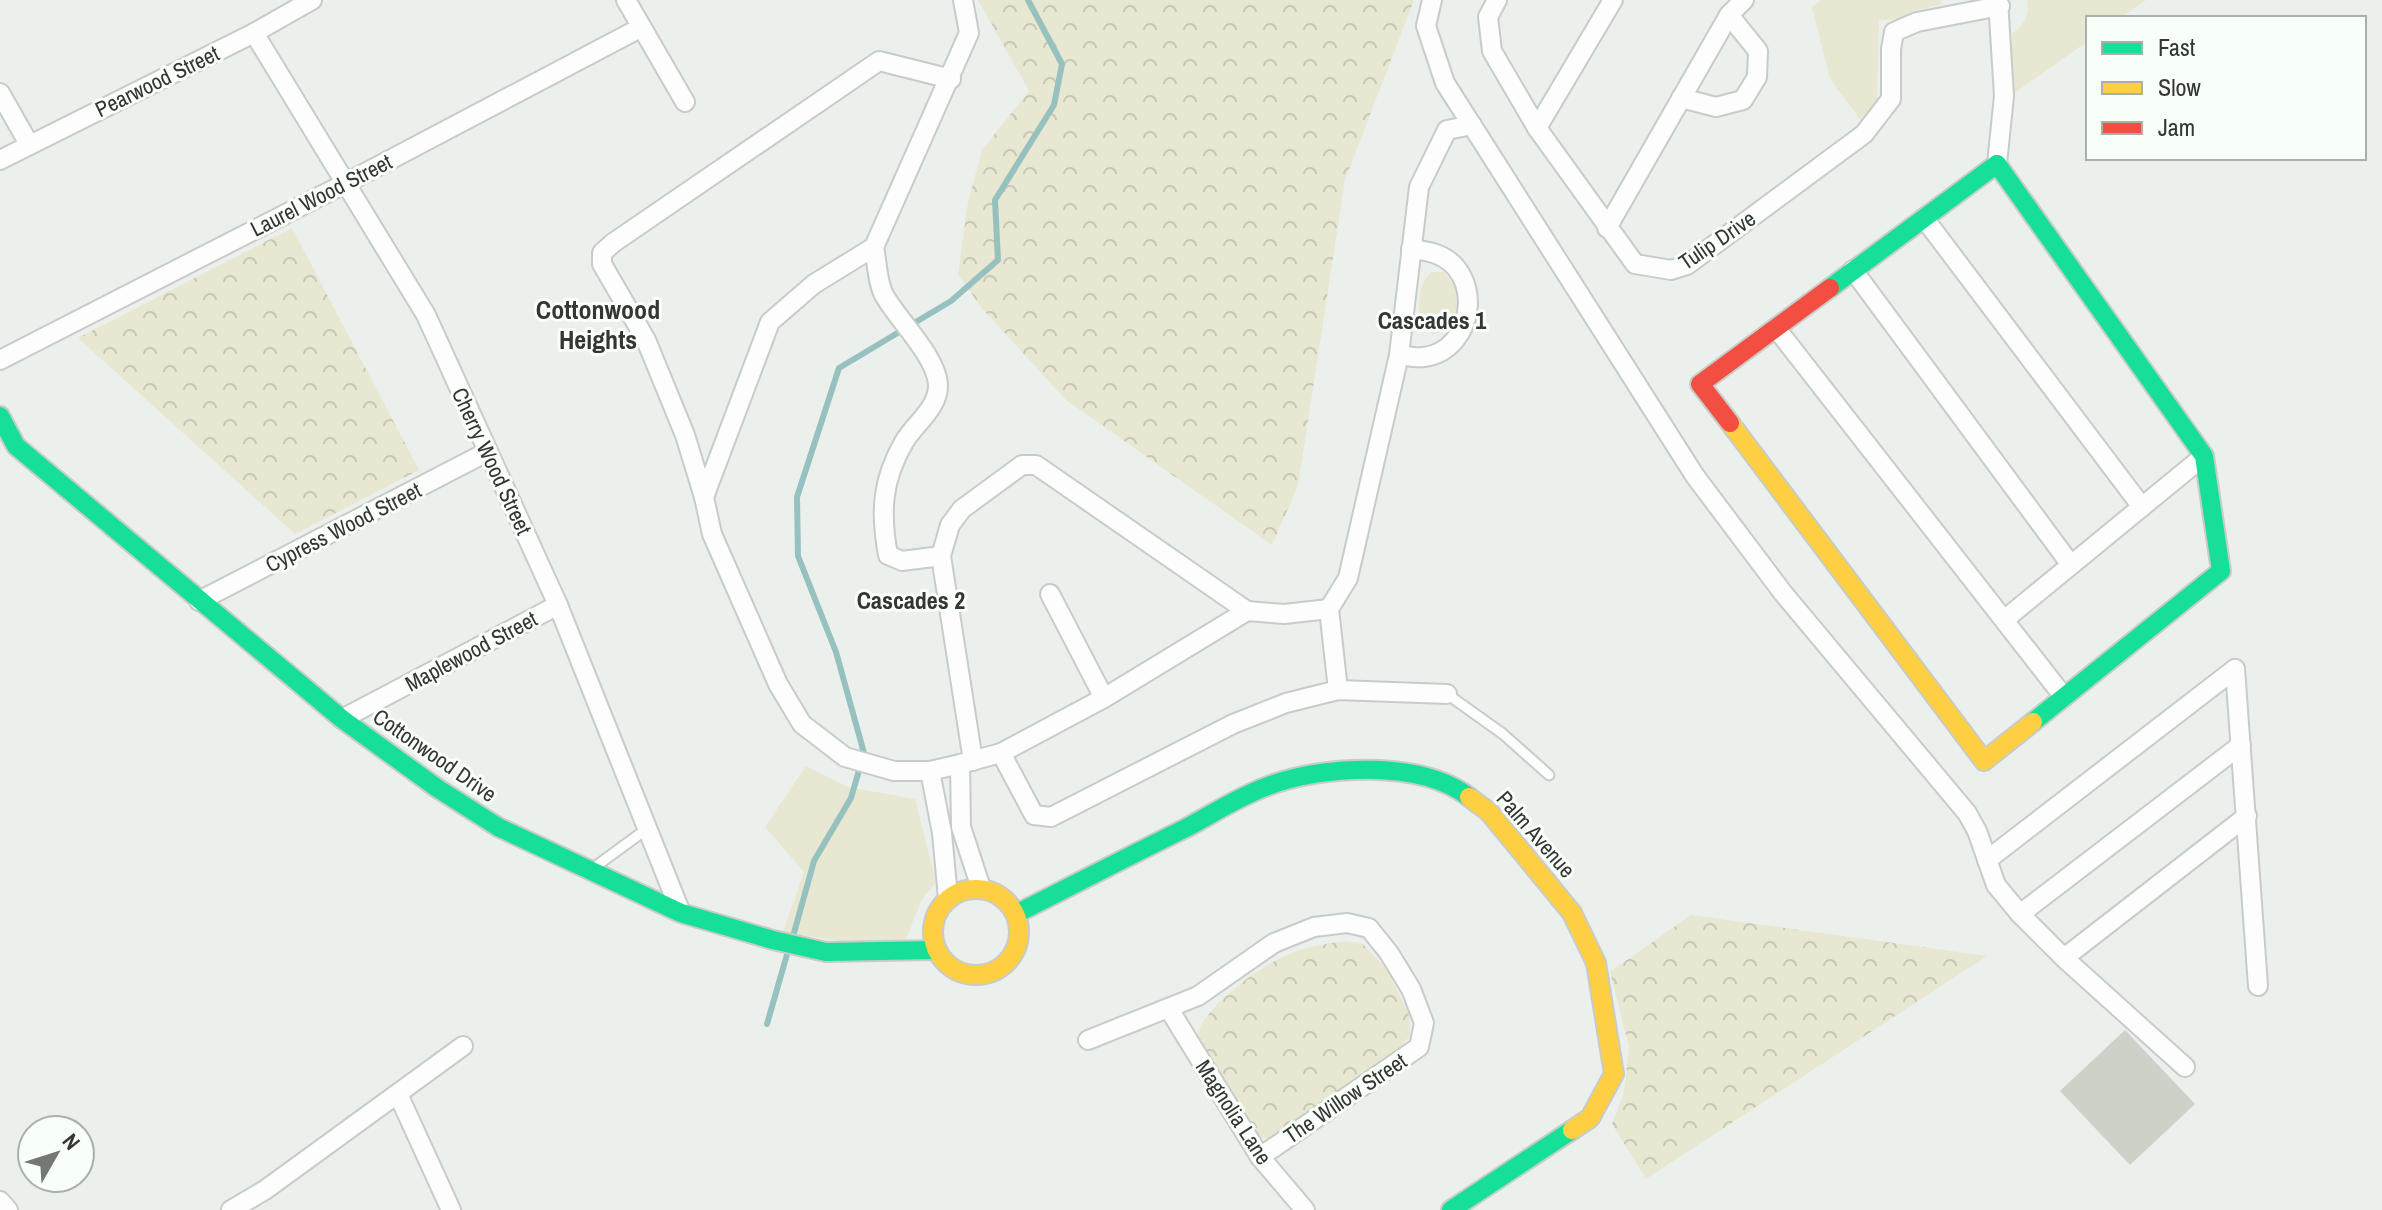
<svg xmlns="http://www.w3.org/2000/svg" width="2382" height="1210" font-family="'Archivo Narrow',sans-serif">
<defs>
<pattern id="forest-crowns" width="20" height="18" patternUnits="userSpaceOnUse" patternTransform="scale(2)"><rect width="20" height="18" fill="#e8e7d2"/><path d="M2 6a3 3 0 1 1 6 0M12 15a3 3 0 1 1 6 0" fill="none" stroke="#c8c7b5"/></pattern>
</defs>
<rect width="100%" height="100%" fill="#ebf0ec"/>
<g fill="#e8e7d2">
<path d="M1821 0H1941L1942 4 1914 11 1900 19 1879 20 1877 102 1860 119 1830 79 1812 7Z"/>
<path d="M2027 0H2146L2120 18H2088V41L2003 101 2013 33C2024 24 2030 15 2027 0Z"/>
<path d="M1432 272H1444C1456 286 1460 296 1460 315L1445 330 1432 334 1419 321C1419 302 1417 284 1432 272Z"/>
<path d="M806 766 848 787 915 799 936 882 922 899 906 939 864 945 783 932 804 872 765 827Z"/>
</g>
<g fill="url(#forest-crowns)">
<path d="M978 0H1414L1345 180 1298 486 1272 545 1066 400 980 306 958 274 968 202 982 150 1029 91Z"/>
<path d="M292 228 419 470 295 534 78 338Z"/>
<path d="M1691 915 1987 956 1646 1179 1612 1124 1624 1093 1629 1047 1610 972Z"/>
<path d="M1345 941 1363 944 1387 970 1409 1015 1410 1035 1403 1045 1272 1138H1256L1198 1051C1198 1045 1196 1038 1198 1033 1207 1005 1259 967 1285 956 1304 947 1325 944 1345 941Z"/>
</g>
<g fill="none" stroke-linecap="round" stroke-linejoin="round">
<g stroke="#96c1bf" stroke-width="6">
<path d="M792 940 814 861 851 798 864 753 836 652 798 556 797 497 839 368 951 301 998 260 995 200 1054 105 1062 64 1028 0"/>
<path d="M767 1024 788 951"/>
</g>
</g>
<path fill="#cdd2c8" d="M2125 1030 2195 1104 2130 1165 2060 1091Z"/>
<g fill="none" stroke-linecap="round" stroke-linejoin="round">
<g stroke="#c8ccc9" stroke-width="13">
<g id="lane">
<path d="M1447 694 1503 734 1549 775"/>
<path d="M592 869 648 828"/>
</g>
</g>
<g stroke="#c8ccc9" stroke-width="22">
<g id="street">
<path d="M626 0 685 102"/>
<path d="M963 0 969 33 874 247 814 284 770 322 704 497 712 534 778 684 802 724 845 757 894 771H930L960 764 1001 753 1104 698 1247 611 1284 614 1329 609"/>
<path d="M1432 0 1426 26 1445 83 1695 476 1783 593 1967 813 1977 831 1996 885 2020 914 2064 958 2185 1067"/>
<path d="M1497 0 1488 17 1492 51 1537 128 1635 264 1671 270 1687 265 1864 134 1891 99V49L1894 32 1917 22 2000 6"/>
<path d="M254 33 426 315 558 605 681 913"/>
<path d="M0 93 29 144"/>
<path d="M1681 98 1716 107 1743 100 1757 77 1758 51 1729 15"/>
<path d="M1537 128 1613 0"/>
<path d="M0 160 254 33 312 0"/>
<path d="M1997 164 2004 96 1998 0"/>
<path d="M1924 218 2142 507"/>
<path d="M1607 228 1729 15 1744 0"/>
<path d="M874 247C877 261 877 282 884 295 898 320 936 356 938 384 939 408 915 423 904 442 882 480 880 512 888 555L902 561 941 556"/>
<path d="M1853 270 2071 565"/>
<path d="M1776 328 2064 697"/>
<path d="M1399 355C1407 356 1416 358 1424 357 1476 350 1484 271 1436 254 1428 251 1419 250 1411 249"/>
<path d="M0 360 346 183 640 28"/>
<path d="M704 497 685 435 646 340 602 264V253L613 243 879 61 951 79"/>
<path d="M1050 594 1104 698"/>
<path d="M199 601 487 452"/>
<path d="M2004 620 2204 456"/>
<path d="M2235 669 2258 986"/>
<path d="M1338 690 1329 609 1348 578 1399 355 1419 187 1447 130 1472 125"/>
<path d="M342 719 558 605"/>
<path d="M1001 753 1034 815 1051 817 1233 724 1286 703 1338 690 1447 694"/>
<path d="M973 761 941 556 950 525 962 509 1022 465H1036L1247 611"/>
<path d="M960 764 961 827 981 888"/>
<path d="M930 771 942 833 948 898"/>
<path d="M1987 860 2235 669"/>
<path d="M2020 914 2241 745"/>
<path d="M2064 958 2247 816"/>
<path d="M1169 1009 1260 1157 1305 1210"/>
<path d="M1088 1040 1198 996 1274 943 1314 927 1347 923 1369 928 1389 953 1411 989 1424 1023 1419 1047 1260 1157"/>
<path d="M398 1094 451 1210"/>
<path d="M0 1201 8 1210"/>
<path d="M231 1210 265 1190 463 1046"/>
</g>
</g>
<g stroke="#c8ccc9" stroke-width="22">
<g id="fast">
<path d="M1997 164 2204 456 2221 571 2033 722"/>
<path d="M1830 288 1997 164"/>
<path d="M0 416 16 446 342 719 437 788 498 827 681 913 773 940 826 952 936 950"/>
<path d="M1016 914C1073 885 1129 856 1186 828 1212 814 1240 796 1268 786 1323 765 1421 760 1469 797"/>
<path d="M1451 1210 1572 1130"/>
</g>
</g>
<g stroke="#c8ccc9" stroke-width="22">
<g id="slow">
<path d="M1730 423 1984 761 2033 722"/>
<path d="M1469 797 1489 812 1572 913 1596 963 1614 1074 1590 1118 1572 1130"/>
<circle cx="976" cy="932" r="43"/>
</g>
</g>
<g stroke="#c8ccc9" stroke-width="22">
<path id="jam" d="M1730 423 1700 384 1830 288"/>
</g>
<use href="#lane" stroke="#fcfdfc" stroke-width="9"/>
<use href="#street" stroke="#fcfdfc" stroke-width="18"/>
<use href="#fast" stroke="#16e098" stroke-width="18"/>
<use href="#slow" stroke="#ffcf43" stroke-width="18"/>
<use href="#jam" stroke="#f24e42" stroke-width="18"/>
</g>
<g text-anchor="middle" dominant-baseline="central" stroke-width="6" stroke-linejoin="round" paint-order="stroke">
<g font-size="22" fill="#343634" stroke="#f8fff8">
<text transform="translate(157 81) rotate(-26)">Pearwood Street</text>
<text transform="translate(321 195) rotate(-27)">Laurel Wood Street</text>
<text transform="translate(1717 240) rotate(-34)">Tulip Drive</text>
<text transform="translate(492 461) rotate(65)">Cherry Wood Street</text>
<text transform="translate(343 527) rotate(-27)">Cypress Wood Street</text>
<text transform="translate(471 651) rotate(-28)">Maplewood Street</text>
<text transform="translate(435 755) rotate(35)">Cottonwood Drive</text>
<text transform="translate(1536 834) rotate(49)">Palm Avenue</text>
<text transform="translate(1345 1098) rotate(-34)">The Willow Street</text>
<text transform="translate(1234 1112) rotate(57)">Magnolia Lane</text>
</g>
<g font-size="24" font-weight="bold" fill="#343634" stroke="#f8fff8">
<text x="1432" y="320">Cascades 1</text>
<text x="911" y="600">Cascades 2</text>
</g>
<g font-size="26" font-weight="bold" fill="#343634" stroke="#f8fff8">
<text x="598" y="309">Cottonwood<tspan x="598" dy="30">Heights</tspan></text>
</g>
</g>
<rect x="2086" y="16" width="280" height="144" fill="#f8fff8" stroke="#aaafaa" stroke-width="2"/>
<rect x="2102" y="42" width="40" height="12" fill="#16e098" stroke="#aaafaa" stroke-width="2"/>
<text x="2158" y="56" font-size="24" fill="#343634">Fast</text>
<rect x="2102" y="82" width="40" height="12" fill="#ffcf43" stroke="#aaafaa" stroke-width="2"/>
<text x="2158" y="96" font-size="24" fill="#343634">Slow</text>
<rect x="2102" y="122" width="40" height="12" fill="#f24e42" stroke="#aaafaa" stroke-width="2"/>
<text x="2158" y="136" font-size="24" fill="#343634">Jam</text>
<g transform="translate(56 1154) rotate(51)"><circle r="38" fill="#f8fff8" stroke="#aaafaa" stroke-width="2"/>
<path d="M0-6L14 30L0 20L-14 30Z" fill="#747774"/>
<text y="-12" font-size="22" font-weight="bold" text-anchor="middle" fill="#343634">N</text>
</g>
</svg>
